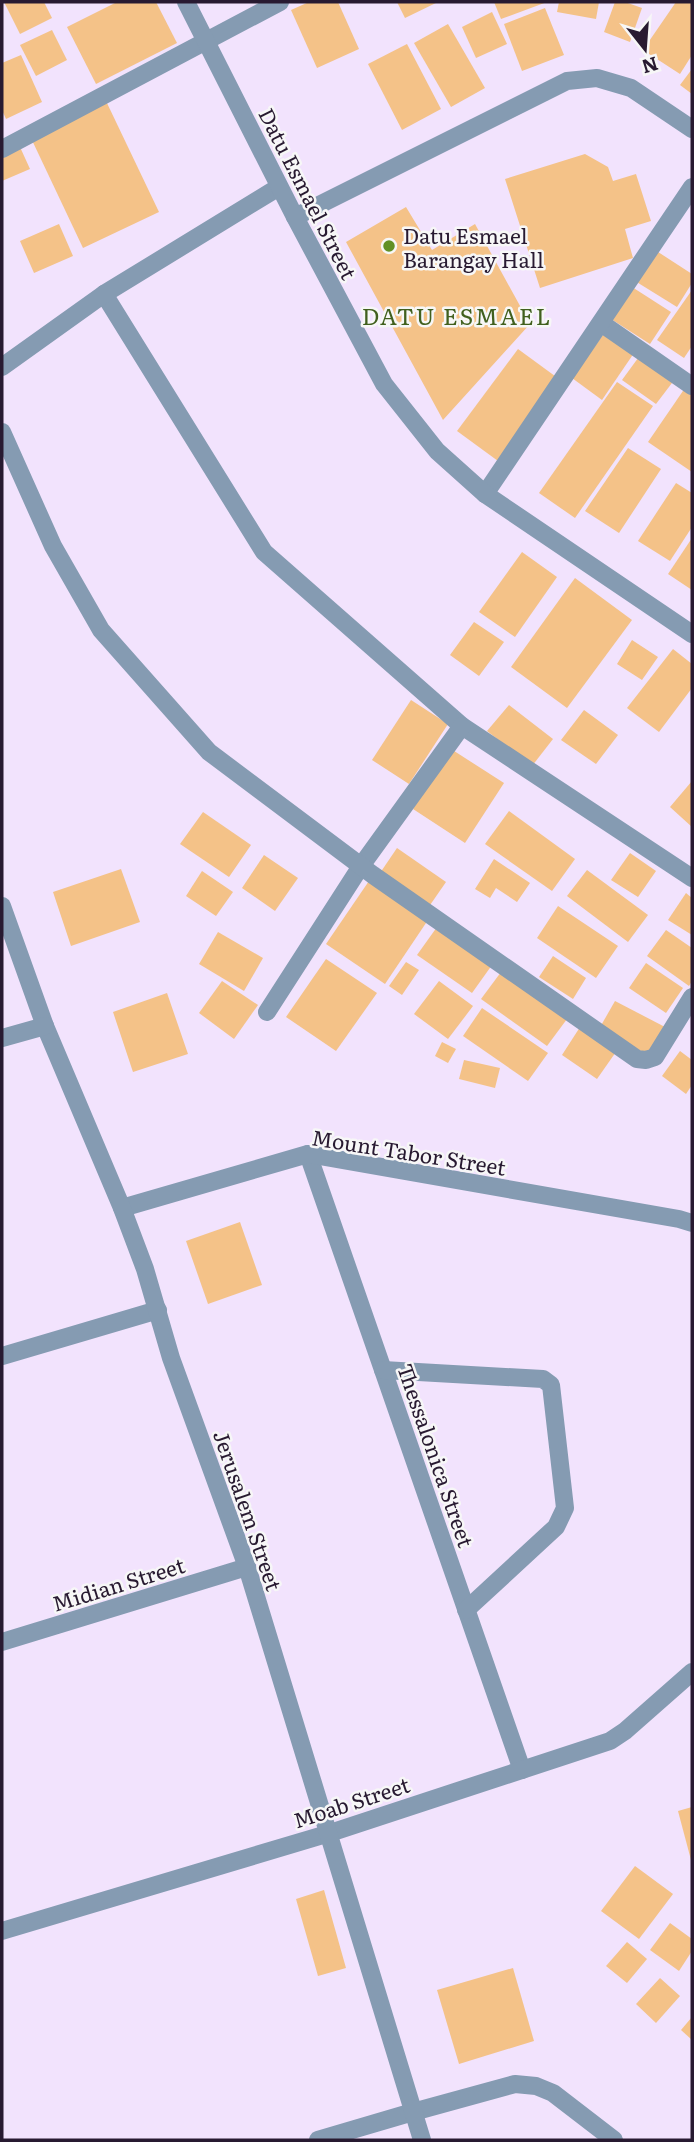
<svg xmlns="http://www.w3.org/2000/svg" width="694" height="2142" font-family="Literata,serif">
<rect width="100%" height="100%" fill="#f2e3fd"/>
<g fill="#f4c288">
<path d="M4 2H44L52 18 20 34Z"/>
<path d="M117 2H156L177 43 96 84 67 27Z"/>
<path d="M309 2H338L359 49 317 68 291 10Z"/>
<path d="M397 2H438L405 18Z"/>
<path d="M494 2H547L501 19Z"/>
<path d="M559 2H599L596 19 557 12Z"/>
<path d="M615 2H625L642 8 630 42 604 32Z"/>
<path d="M676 2H692V55L680 74 643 50Z"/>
<path d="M545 8 564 55 522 71 504 24Z"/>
<path d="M492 12 507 44 476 58 462 27Z"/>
<path d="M448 24 485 88 451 107 414 43Z"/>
<path d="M52 30 67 60 36 76 20 45Z"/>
<path d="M407 44 441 109 402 130 368 64Z"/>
<path d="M21 55 42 102 6 119 2 110V63Z"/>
<path d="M692 69V94L680 85Z"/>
<path d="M106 101 159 212 83 248 30 136Z"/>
<path d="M20 147 30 169 2 181V154Z"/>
<path d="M585 154 608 167 613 181 636 174 651 221 625 229 633 258 540 288 505 179Z"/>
<path d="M406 207 432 250 475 224 530 324 443 420 346 242Z"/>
<path d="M59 224 73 256 34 273 20 241Z"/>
<path d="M655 250 692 274V283L677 307 635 281Z"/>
<path d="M632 287 671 312 650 344 611 319Z"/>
<path d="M692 290V346L684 358 657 340Z"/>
<path d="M605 332 634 353 602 400 572 378Z"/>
<path d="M518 349 559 379 498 461 457 431Z"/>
<path d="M641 354 675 379 656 404 622 380Z"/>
<path d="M617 382 653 406 575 518 539 493Z"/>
<path d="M685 388 692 393V472L648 442Z"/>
<path d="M628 448 661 469 619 533 585 511Z"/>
<path d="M676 483 692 493V527L670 561 638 541Z"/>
<path d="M692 538V590L668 574Z"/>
<path d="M522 552 557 577 515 637 479 612Z"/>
<path d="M575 578 632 620 567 708 511 667Z"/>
<path d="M474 622 504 642 479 676 450 655Z"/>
<path d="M632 640 658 657 642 680 617 664Z"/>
<path d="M673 649 692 664V688L659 732 627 708Z"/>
<path d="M411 700 448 724 409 784 372 760Z"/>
<path d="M509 705 553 739 532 766 487 731Z"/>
<path d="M584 710 618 735 596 764 561 740Z"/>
<path d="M451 749 504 783 465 843 413 809Z"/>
<path d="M692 781V827L670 807Z"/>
<path d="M509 811 575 859 552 891 485 844Z"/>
<path d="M203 812 251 845 229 877 180 844Z"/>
<path d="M397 848 446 882 428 908 378 876Z"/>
<path d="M630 853 656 871 638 897 611 880Z"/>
<path d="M264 855 298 878 275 911 242 888Z"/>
<path d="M494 859 530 883 517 902 496 888 490 898 475 889Z"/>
<path d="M121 869 140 922 71 946 53 892Z"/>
<path d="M587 870 648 915 628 942 567 896Z"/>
<path d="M202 871 233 892 216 916 186 896Z"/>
<path d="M371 878 430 917 385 984 326 944Z"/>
<path d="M686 893 692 898V935L668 920Z"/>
<path d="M558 906 618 946 596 978 537 938Z"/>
<path d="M437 927 492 965 472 993 417 955Z"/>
<path d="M666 930 692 948V981L689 986 647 956Z"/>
<path d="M218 932 263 958 244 991 199 964Z"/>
<path d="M553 956 586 978 573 999 539 977Z"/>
<path d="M326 959 377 993 336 1051 286 1017Z"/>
<path d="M406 962 419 970 402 995 389 986Z"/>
<path d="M646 963 683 988 666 1013 629 988Z"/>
<path d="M504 968 570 1015 547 1046 481 999Z"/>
<path d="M222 981 258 1005 234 1039 199 1013Z"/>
<path d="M439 981 473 1006 448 1039 414 1014Z"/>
<path d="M167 993 188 1054 133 1072 113 1012Z"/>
<path d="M615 1001 665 1027 650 1056 599 1029Z"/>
<path d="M482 1008 548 1053 528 1081 463 1036Z"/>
<path d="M582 1024 618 1049 597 1079 562 1055Z"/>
<path d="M442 1042 456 1049 448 1063 435 1056Z"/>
<path d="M680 1051 692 1060V1085L686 1094 662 1076Z"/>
<path d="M464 1060 500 1068 495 1088 459 1079Z"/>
<path d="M240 1222 262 1285 208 1304 186 1241Z"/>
<path d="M692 1807V1860H691L678 1811Z"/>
<path d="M635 1866 673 1894 639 1939 601 1911Z"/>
<path d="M324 1890 346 1968 318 1976 296 1899Z"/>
<path d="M670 1923 692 1939V1951L679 1971 650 1950Z"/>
<path d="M627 1942 647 1959 627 1983 606 1966Z"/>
<path d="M513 1968 534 2041 459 2064 437 1990Z"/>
<path d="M660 1978 680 1996 656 2023 636 2004Z"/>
<path d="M692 2017V2040L681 2030Z"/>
</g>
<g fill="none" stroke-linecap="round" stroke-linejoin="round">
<g stroke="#859bb2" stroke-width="18">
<path d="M104 294 264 552 462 726 692 878"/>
<path d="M601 323 692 386"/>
<path d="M485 494 692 187"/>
<path d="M267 1012 361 866 462 726"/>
</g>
<g stroke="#859bb2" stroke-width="18">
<path d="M2 149 280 2"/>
<path d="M295 217 567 81 597 78 631 88 692 129"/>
<path d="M2 367 104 294 279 187"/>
<path d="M2 432 53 546 101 630 209 752 373 875 637 1059 646 1060 655 1057 692 997"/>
<path d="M308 1154 522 1770"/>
<path d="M122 1208 308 1154 679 1219 692 1223"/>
<path d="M2 1356 158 1310"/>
<path d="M383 1370 543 1379 551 1385 565 1508 556 1527 466 1610"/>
<path d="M2 1642 247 1567"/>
<path d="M2 1931 330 1833 610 1741 625 1731 692 1672"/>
<path d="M318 2140 413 2112 515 2084 536 2086 553 2093 614 2140"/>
</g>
<g stroke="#859bb2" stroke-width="18">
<path d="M186 2 295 217 384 384 437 451 485 494 692 634"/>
<path d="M2 906 45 1026 122 1208 145 1269 171 1358 247 1567 422 2140"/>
<path d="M2 1038 45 1026"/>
</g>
</g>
<circle fill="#619025" stroke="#f7f7f7" stroke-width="2.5" cx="389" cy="246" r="7"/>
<g text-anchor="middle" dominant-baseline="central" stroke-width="5" stroke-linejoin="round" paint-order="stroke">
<g font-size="21" fill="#281a31" stroke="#f7f7f7">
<text transform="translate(309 193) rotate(63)">Datu Esmael Street</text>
<text transform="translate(409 1151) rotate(9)">Mount Tabor Street</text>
<text transform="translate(437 1455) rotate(71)">Thessalonica Street</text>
<text transform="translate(249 1510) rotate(71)">Jerusalem Street</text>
<text transform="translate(118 1583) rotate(-17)">Midian Street</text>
<text transform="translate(351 1801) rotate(-18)">Moab Street</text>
</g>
<g font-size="21" fill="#281a31" stroke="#f7f7f7" text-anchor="start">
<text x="403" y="234">Datu Esmael<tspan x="403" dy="24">Barangay Hall</tspan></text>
</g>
<g font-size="23" letter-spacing="2" fill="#41601e" stroke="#f7f7f7">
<text x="457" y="315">DATU ESMAEL</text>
</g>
</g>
<rect width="694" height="2142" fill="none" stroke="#281a31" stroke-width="7"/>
<g transform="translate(645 49) rotate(163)" stroke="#f7f7f7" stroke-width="5" paint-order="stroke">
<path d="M0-5L12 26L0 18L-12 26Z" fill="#281a31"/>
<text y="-10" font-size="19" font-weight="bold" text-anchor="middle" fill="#281a31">N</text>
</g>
</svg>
